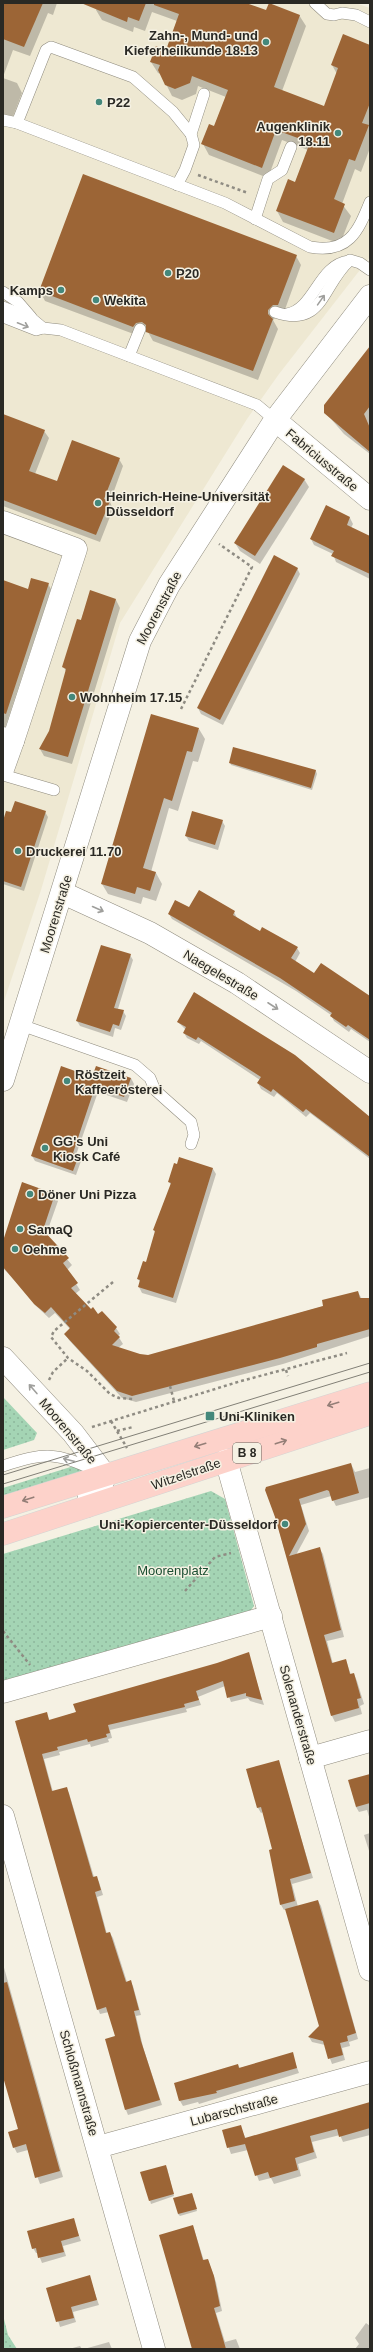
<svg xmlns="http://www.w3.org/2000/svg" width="373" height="2352" font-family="Arial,sans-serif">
<defs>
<pattern id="green-dots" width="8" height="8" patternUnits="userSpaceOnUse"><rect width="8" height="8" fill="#a4d4b4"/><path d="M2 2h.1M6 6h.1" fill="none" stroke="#8db69b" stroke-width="1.8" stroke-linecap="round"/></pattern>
</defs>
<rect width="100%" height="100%" fill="#f5f1e3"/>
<path fill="#eee8d2" d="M3 3H355L370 8V257L279 374 247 419 120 623 41 890 3 1004Z"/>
<g fill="url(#green-dots)">
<path d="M3 1397 37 1433 34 1440 3 1450Z"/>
<path d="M77 1465H81L83 1475 3 1501V1488Z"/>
<path d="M211 1491 225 1499 254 1606 246 1617 3 1683V1554Z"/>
<path d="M3 2315 8 2335 17 2349H3Z"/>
</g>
<g fill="#0003">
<path d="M3 3H57L53 15 48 13 30 56 13 50 3 77Z"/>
<path d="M99 3H243L267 12 299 15 306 26 282 91 325 107 337 74 332 65 370 46V148L361 172 355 169 342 204 351 216 340 244 283 222 277 211 295 183 308 150 282 140 268 178 209 155 203 144 214 127 226 97 198 86 196 94 182 100 172 96 161 74 158 73 151 62 166 51 177 21 152 12 145 31 134 27 133 32 102 20 96 10Z"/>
<path d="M3 78 17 83 22 93 12 119 3 116Z"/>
<path d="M296 256 301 265 283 315H278L273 320 278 329 258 380 153 341 148 332 141 333 139 336 45 301 40 291Z"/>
<path d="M370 348V454L344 434 325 412Z"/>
<path d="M3 415 44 431 49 438 35 474 57 482 119 459 123 466 110 502 113 509 100 542 3 506Z"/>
<path d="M304 479 309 487 260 564 240 551 235 543Z"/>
<path d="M326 507 350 518 353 524 351 528 370 537V579L336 562 333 554 314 545 311 539Z"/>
<path d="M275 557 297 568 300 574 223 725 201 714 198 708Z"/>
<path d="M3 582 28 590 48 584 51 589 5 728 3 727Z"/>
<path d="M91 592 116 600 120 608 72 764 44 756 40 749 50 732 66 672 64 667Z"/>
<path d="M199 729 205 739 198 762 193 761 178 811 169 808 151 872 156 873 162 884 156 901 143 897 141 904 108 894 102 884Z"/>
<path d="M230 762 316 771 317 774 312 790 231 765Z"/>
<path d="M45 812 48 817 24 891 3 884V824Z"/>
<path d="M222 821 225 826 218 850 189 841 186 836Z"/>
<path d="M190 908 234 912 237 918 260 932 297 948 300 953 295 962 314 974 370 998V1042L351 1029 349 1032 334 1021 331 1015 296 991 172 919 169 914Z"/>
<path d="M130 955 133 960 118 1009 123 1011 126 1016 121 1030 115 1028 113 1037 80 1026 77 1021Z"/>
<path d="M178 1022 370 1117V1159L310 1113 306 1117 277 1093 274 1097 261 1089 258 1083 260 1080 201 1041 199 1044 187 1038 184 1033 186 1030Z"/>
<path d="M93 1078H131L134 1084 127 1102 98 1092 76 1155 81 1161 76 1175 35 1161 32 1156Z"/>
<path d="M213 1169 216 1174 176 1303 142 1293 139 1287 140 1282 138 1279 147 1263 155 1233 154 1230 171 1185 169 1182Z"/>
<path d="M55 1194 58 1201 46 1235 72 1265 67 1270 80 1290 75 1294 91 1310 116 1328 120 1334 118 1336 123 1344 118 1348 139 1355 149 1356 324 1306 358 1292 363 1301 370 1299V1336L283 1364 136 1402 122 1398 69 1340 65 1334 70 1329 55 1313 49 1318 35 1305 31 1298 3 1268V1244Z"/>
<path d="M351 1464 355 1472 370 1468V1497L336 1506 331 1496 301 1505 309 1531 296 1555 319 1548 323 1554 344 1637 327 1641 333 1664 346 1660 351 1675 354 1674 357 1681 364 1704 360 1706 362 1714 335 1722 332 1716 267 1488Z"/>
<path d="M248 1654 264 1705 250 1701 248 1698 231 1702 225 1686 198 1697 201 1705 186 1709 187 1712 110 1730 112 1738 108 1739 109 1742 91 1747 90 1744 59 1752 60 1755 44 1759 53 1792 66 1788 69 1793 94 1877H96L99 1882 103 1895 97 1897 107 1934 110 1933 113 1938 127 1982 130 1981 133 1986 141 2015 136 2016 143 2047 162 2105 128 2115 126 2110 116 2037 109 2012 100 2014 98 2009 16 1721 46 1713 50 1721Z"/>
<path d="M278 1761 313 1878 292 1884 298 1907 318 1901 321 1906 358 2039 349 2042 350 2046 342 2048 345 2060 332 2064 325 2045 312 2042 309 2037 320 2027 286 1909 284 1910 281 1905 270 1851 274 1850 263 1812 261 1813 258 1808 247 1770Z"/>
<path d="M370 1775V1820L367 1810 359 1812 356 1807Z"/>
<path d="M370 1833V1854L364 1835Z"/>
<path d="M3 1964 63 2177 40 2184 28 2150 17 2153 14 2147 19 2129 5 2079 3 2080Z"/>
<path d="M292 2054 299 2073 199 2104 198 2102 183 2106 180 2101 175 2084 238 2065 240 2068Z"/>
<path d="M370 2103V2135L343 2142 340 2135 312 2142 317 2158 298 2164 301 2176 274 2184 271 2178 259 2181 248 2150 231 2154 223 2131 240 2126 246 2139Z"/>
<path d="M167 2168 174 2196 151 2204 142 2173Z"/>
<path d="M192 2194 197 2211 180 2216 178 2214Z"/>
<path d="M73 2219 81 2241 63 2246 66 2256 42 2263 38 2253H36L33 2248Z"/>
<path d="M193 2226 204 2261 208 2260 216 2282 222 2311 216 2313 225 2342 236 2339 240 2349H193Z"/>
<path d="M89 2276 99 2305 73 2312 76 2322 60 2327 48 2288Z"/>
<path d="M366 2323 370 2326V2349H355L359 2344 355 2338Z"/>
<path d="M109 2342 112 2349H84Z"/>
<path d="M80 2346 82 2349H69Z"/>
</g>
<g fill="#9c6536">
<path d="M3 3H43L24 47 3 39Z"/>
<path d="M81 3H146L139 21 128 17 127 22Z"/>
<path d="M154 3H246L266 10 269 3 300 15 274 87 324 106 338 68 331 65 343 34 370 45V103L362 123 369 125 355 161 349 159 334 199 345 204 334 233 276 211 288 179 295 182 309 145 306 143V141L276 130 262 168 201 144 209 124 214 126 228 90 192 76 190 83 175 89 165 85 158 70 160 65 150 62 156 46 166 50 179 14 154 5Z"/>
<path d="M83 174 297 255 278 305H273L268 310V314L273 319 253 371 146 332V325L142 322 136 323 133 327 39 291Z"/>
<path d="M370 346V406L364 414 370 428V452L324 413V405Z"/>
<path d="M3 414 45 430 29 471 57 481 72 440 120 458 104 499 110 501 96 535 3 500Z"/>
<path d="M283 465 305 479 255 556 234 543Z"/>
<path d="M326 505 350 517 347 525 370 536V574L331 556 334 551 310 539Z"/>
<path d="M274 555 298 568 220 720 197 708Z"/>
<path d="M31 578 49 583 6 714 3 713V580L28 589Z"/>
<path d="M90 590 116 599 68 757 39 749 49 731 66 669 62 667 77 619 81 620Z"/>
<path d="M151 714 199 728 192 752 187 751 172 801 164 798 143 868 156 872 150 891 137 887 135 894 101 884Z"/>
<path d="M233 747 316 770 311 788 229 763Z"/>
<path d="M15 801 46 811 21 887 3 881V821L6 811 11 812Z"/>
<path d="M192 811 223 820 215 845 185 836Z"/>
<path d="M199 890 235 911 233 915 260 931 262 927 298 947 291 958 314 973 321 963 370 996V1040L348 1025 346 1027 330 1016 332 1013 280 978 168 914 175 900 189 907Z"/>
<path d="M101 945 131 954 114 1008 124 1010 119 1026 113 1024 110 1032 76 1021Z"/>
<path d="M194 992 295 1055 370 1117V1157L306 1109 303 1112 273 1089 271 1092 257 1083 261 1077 198 1037 196 1040 183 1033 186 1027 177 1022Z"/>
<path d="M61 1066 92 1077 96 1066 131 1078 124 1097 95 1087 73 1153 79 1155 73 1171 31 1156Z"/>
<path d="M179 1157 213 1168 173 1298 138 1287 140 1280 137 1279 143 1261 146 1262 155 1231 153 1230 171 1183 168 1182 174 1163 177 1164Z"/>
<path d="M22 1182 55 1194 43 1230 69 1258 63 1263 78 1283 71 1288 91 1309 93 1307 98 1314 102 1311 117 1327 114 1331 120 1337 112 1345 140 1354 148 1355 323 1306 322 1300 358 1291 360 1298H370V1329L317 1344V1347L280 1358 132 1396 117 1391 64 1334 70 1328 51 1307 45 1313 34 1304 3 1267V1241Z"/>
<path d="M351 1463 359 1493 332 1501 329 1491 327 1490 299 1499 306 1524 289 1556 320 1547 341 1630 324 1635 332 1663 346 1659 350 1674 354 1673 361 1698 357 1699 359 1708 331 1716 275 1517 265 1490 266 1487Z"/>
<path d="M249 1652 262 1700 246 1696V1693L227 1698 223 1681 196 1691 199 1700 184 1704 185 1707 108 1725 110 1733 106 1734 107 1737 88 1742 87 1739 57 1747 58 1750 42 1754 52 1791 67 1787 93 1877 97 1876 101 1890 95 1892 106 1933 110 1932 126 1982 131 1980 139 2010 134 2011 141 2041 160 2100 125 2110 105 2039 115 2036 106 2007 97 2010 15 1721 47 1712 49 1720 76 1712 73 1704 217 1663Z"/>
<path d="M279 1760 311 1873 290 1879 295 1901 280 1905 269 1850 272 1849 261 1807 257 1808 246 1769Z"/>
<path d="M370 1774V1803L356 1807 348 1780Z"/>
<path d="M318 1900 356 2033 347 2036 348 2041 340 2043 343 2055 328 2059 323 2041 308 2037 319 2026 285 1909Z"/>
<path d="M7 1982 60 2171 35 2178 26 2144 13 2148 8 2132 18 2129 3 2077V1983Z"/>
<path d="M293 2052 297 2068 216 2091 217 2093 179 2101 174 2083 238 2064 239 2068Z"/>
<path d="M370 2102V2128L339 2137 337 2129 310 2136 314 2152 295 2158 298 2170 270 2178 268 2172 255 2176 245 2144 227 2148 222 2130 241 2125 245 2138Z"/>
<path d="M166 2165 174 2194 149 2201 140 2172Z"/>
<path d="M192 2193 197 2209 178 2214 173 2198Z"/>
<path d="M74 2218 79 2236 61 2241 64 2252 38 2258 36 2248 32 2249 27 2231Z"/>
<path d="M193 2225 203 2260 208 2259 214 2276 220 2306 214 2308 226 2349H192L159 2235Z"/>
<path d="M90 2275 97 2300 71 2307 74 2318 56 2322 46 2288Z"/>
</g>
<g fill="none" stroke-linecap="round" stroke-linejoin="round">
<g stroke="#8f8b7e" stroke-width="12">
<g id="service">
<path d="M315 3 327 14 334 15 342 13 356 15 370 22"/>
<path d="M3 120 17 123 225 203 310 247C348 254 358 232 370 202"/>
<path d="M17 123 46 50 51 47 133 77 173 112 191 134"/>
<path d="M177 185 185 170 194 145 191 134 204 94"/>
<path d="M255 219 268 179 282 170 291 147"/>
<path d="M3 292 18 302 31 317"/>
<path d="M3 307 31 318 43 328"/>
<path d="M275 312C324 329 322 284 350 260L360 263 370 270"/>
<path d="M287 314C315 309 318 265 349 261"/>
<path d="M3 317 36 330 43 328 61 330 129 356 257 405 275 420"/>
<path d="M129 356 140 329"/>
<path d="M3 775 54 790"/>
<path d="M21 1025 135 1065 150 1078 155 1090 191 1122 194 1135 191 1144"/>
<path d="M3 1466C46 1452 55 1452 97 1471"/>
</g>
</g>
<g stroke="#8f8b7e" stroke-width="23">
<g id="minor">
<path d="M275 420 370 499"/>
<path d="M3 522 76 549 13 741 3 738"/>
<path d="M3 769 13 741"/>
<path d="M63 893 150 933 237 983 370 1072"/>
<path d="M226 1460 370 1970"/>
<path d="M3 1692 271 1616"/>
<path d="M310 1758 370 1741"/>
<path d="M3 1816 154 2349"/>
<path d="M98 2147 370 2072"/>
</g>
</g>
<g stroke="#8f8b7e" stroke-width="23">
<g id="tertiary">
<path d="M3 1080 140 641 169 585 275 420 370 296"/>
<path d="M3 1358 73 1433 105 1475 101 1488 90 1492 87 1506"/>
</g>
</g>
<g stroke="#d4d4d3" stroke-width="23">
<g id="primary">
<path d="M3 1507 370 1393"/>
<path d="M3 1534 370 1414"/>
</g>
</g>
<g stroke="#8f8c83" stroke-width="2.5" stroke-dasharray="3 3" stroke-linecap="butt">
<path d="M198 175 248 193"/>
<path d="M181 709 252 567 219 544"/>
<path d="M113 1282 54 1331 51 1337 68 1358 87 1371 110 1394 119 1398 133 1399"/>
<path d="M286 1370 288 1376"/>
<path d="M49 1380 53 1372 68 1358"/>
<path d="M170 1386 174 1401"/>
<path d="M111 1421 127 1448"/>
<path d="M92 1427 241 1381 347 1353"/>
<path d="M117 1431 133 1427"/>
<path d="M185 1591 215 1557 231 1553"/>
<path d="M3 1631 30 1665"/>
</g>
<use href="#service" stroke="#fff" stroke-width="11"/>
<use href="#minor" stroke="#fff" stroke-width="22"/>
<use href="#tertiary" stroke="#fff" stroke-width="22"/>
<use href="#primary" stroke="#fdd2ca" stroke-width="22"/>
<g stroke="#828077" stroke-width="1">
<path d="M3 1475 370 1363"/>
<path d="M3 1484 370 1372"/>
</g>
</g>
<defs><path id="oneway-shaft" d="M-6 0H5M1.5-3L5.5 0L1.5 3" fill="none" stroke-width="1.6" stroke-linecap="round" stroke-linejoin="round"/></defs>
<g stroke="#9f9f9c">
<use href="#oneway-shaft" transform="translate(321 300) rotate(-55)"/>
<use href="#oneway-shaft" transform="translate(23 325) rotate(22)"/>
<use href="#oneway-shaft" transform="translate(98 909) rotate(24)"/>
<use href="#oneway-shaft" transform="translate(273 1006) rotate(33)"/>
<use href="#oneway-shaft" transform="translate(33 1389) rotate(-131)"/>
<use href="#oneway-shaft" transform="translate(69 1460) rotate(-165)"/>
</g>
<g stroke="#947e77">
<use href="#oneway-shaft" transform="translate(333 1404) rotate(163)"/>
<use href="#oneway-shaft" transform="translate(281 1442) rotate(-18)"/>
<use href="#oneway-shaft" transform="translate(200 1445) rotate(163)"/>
<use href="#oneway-shaft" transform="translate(28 1499) rotate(162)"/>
</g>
<g fill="#44887b" stroke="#f5f1e3" stroke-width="1.5">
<circle cx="266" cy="42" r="4"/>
<circle cx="99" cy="102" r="4"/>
<circle cx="338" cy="133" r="4"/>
<circle cx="168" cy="273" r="4"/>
<circle cx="61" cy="290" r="4"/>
<circle cx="96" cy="300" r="4"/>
<circle cx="98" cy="503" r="4"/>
<circle cx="72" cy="697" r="4"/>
<circle cx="18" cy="851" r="4"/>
<circle cx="67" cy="1081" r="4"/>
<circle cx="45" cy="1148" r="4"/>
<circle cx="30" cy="1194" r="4"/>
<circle cx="20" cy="1229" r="4"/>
<circle cx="15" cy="1249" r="4"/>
<rect x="205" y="1411" width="10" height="10" rx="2"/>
<circle cx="285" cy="1524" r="4"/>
</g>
<g text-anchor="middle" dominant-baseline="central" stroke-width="3" stroke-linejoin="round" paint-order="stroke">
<rect fill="#f5f1e3" stroke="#67655d" stroke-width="1" x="233" y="1443" width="28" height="20" rx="3"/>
<g font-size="12" font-weight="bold" fill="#2a2924">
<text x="247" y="1453">B 8</text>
</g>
<g font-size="13" font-weight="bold" fill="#2a2924" stroke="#f5f1e3" text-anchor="start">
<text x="258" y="35" text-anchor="end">Zahn-, Mund- und<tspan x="258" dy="15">Kieferheilkunde 18.13</tspan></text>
<text x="107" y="102">P22</text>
<text x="330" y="126" text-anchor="end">Augenklinik<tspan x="330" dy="15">18.11</tspan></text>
<text x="176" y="273">P20</text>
<text x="53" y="290" text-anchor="end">Kamps</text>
<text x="104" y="300">Wekita</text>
<text x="106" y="496">Heinrich-Heine-Universität<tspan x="106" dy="15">Düsseldorf</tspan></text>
<text x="80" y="697">Wohnheim 17.15</text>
<text x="26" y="851">Druckerei 11.70</text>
<text x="75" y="1074">Röstzeit<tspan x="75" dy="15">Kaffeerösterei</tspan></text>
<text x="53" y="1141">GG's Uni<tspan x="53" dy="15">Kiosk Café</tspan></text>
<text x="38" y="1194">Döner Uni Pizza</text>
<text x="28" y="1229">SamaQ</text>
<text x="23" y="1249">Oehme</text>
<text x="219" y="1416">Uni-Kliniken</text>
<text x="277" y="1524" text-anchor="end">Uni-Kopiercenter-Düsseldorf</text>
</g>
<g font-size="13" fill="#2a2924" stroke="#f5f1e3">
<text transform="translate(322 460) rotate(40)">Fabriciusstraße</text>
<text transform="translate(159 608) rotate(-62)">Moorenstraße</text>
<text transform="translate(56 914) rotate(-73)">Moorenstraße</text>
<text transform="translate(221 975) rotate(31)">Naegelestraße</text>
<text transform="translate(68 1431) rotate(50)">Moorenstraße</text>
<text transform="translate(186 1474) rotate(-19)">Witzelstraße</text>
<text transform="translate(298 1715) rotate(74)">Solenanderstraße</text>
<text transform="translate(79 2083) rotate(74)">Schloßmannstraße</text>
<text transform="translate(234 2110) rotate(-15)">Lubarschstraße</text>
</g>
<g font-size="13" fill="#1a4e31" stroke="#f5f1e3">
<text x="173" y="1570">Moorenplatz</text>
</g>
</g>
<rect width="373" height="2352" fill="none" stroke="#2a2924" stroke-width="8"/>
</svg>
